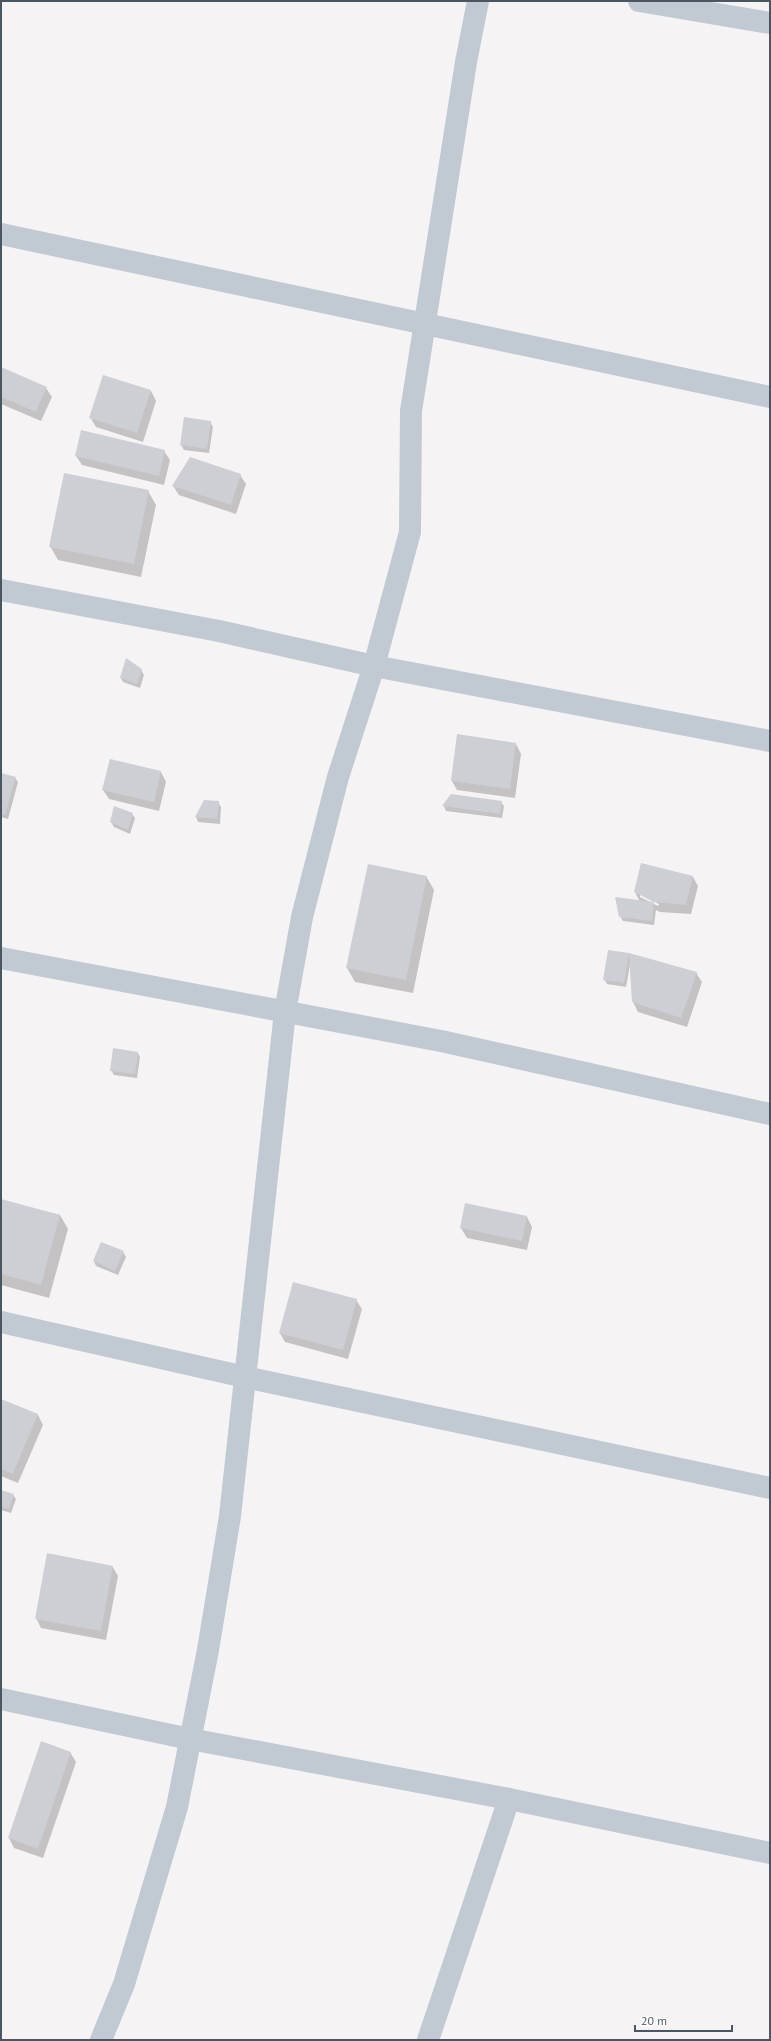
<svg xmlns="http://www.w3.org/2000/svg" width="771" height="2041" font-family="'PT Sans',sans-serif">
<rect width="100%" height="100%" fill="#f5f3f3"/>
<g fill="#0003" fill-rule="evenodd">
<path d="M1 369 46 388 52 397 41 421 1 404Z"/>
<path d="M151 391 156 401 143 442 96 427 90 417Z"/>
<path d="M210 422 213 427 209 453 184 450 181 445Z"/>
<path d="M164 451 170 460 164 485 82 465 76 456Z"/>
<path d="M240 475 246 484 236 514 179 495 173 486Z"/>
<path d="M148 491 156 505 141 577 58 560 50 546Z"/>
<path d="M141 670 144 675 140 688 123 682 121 678Z"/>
<path d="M516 744 521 754 515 798 457 790 452 781Z"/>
<path d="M110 760 161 772 166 782 159 811 109 799 103 790Z"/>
<path d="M1 774 15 778 18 782 8 819 1 817Z"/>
<path d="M452 795 501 802 504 806 502 818 446 811 444 806Z"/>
<path d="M205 801 218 802 221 807 220 824 198 822 196 817Z"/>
<path d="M132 814 135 818 130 834 114 827 111 822Z"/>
<path d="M642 864 693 877 698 886 691 914 660 912 656 910 654 925 623 921 620 916 640 902 635 892ZM640 894 659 904 658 906 640 897Z"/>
<path d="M426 876 434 890 413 993 355 982 347 968Z"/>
<path d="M628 954 696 973 702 982 687 1027 638 1012 633 1002 630 965 626 987 607 984 604 979Z"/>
<path d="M138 1053 140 1057 137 1078 114 1075 111 1070Z"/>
<path d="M1 1200 60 1215 68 1229 49 1298 1 1285Z"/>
<path d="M527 1217 532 1227 527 1250 467 1238 461 1228Z"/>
<path d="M123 1252 126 1257 118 1275 96 1266 94 1261Z"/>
<path d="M356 1300 362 1309 348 1359 285 1342 280 1333Z"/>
<path d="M1 1400 38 1415 43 1425 18 1483 1 1476Z"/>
<path d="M1 1491 13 1495 16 1499 11 1513 1 1510Z"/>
<path d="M112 1566 118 1576 106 1640 41 1628 36 1618Z"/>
<path d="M70 1752 76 1762 43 1858 14 1848 9 1838Z"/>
</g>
<g fill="#cdcfd5">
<path d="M1 367 47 387 36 412 1 397Z"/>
<path d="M103 375 151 390 137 433 89 418Z"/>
<path d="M184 417 211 421 207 449 180 445Z"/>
<path d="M81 430 165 450 159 476 75 456Z"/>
<path d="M190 457 241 474 231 505 172 486Z"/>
<path d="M64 473 149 490 134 564 49 547Z"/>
<path d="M126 658 142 669 137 684 120 678Z"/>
<path d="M457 734 516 743 510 789 451 781Z"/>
<path d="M110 759 161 771 154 802 102 790Z"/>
<path d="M1 773 16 777 5 815 1 814Z"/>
<path d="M451 794 502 801 500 814 442 806Z"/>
<path d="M204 800 219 801 217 819 195 817Z"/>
<path d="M114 806 133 813 128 830 110 822Z"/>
<path d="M641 863 693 876 686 905 654 902 652 921 619 917 615 897 654 902 634 892Z"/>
<path d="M368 864 427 876 406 980 346 968Z"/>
<path d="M608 950 629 953 624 983 603 980Z"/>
<path d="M629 953 697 972 681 1018 632 1002Z"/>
<path d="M113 1048 138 1052 135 1074 110 1071Z"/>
<path d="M1 1199 60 1215 41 1285 1 1274Z"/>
<path d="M465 1203 527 1216 522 1241 460 1228Z"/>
<path d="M101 1242 124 1251 115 1271 93 1261Z"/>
<path d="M293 1282 357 1299 343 1350 279 1333Z"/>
<path d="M1 1399 38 1414 13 1474 1 1469Z"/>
<path d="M1 1490 14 1494 9 1509 1 1507Z"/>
<path d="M47 1553 113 1566 101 1631 35 1619Z"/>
<path d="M41 1741 71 1752 38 1849 8 1838Z"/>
</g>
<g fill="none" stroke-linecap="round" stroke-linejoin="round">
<g stroke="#c1cad2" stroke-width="22">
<path d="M639 1 770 23"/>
<path d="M1 234 770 397"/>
<path d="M1 590 219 631 374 666 770 741"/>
<path d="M1 958 441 1041 770 1114"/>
<path d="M1 1322 245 1377 770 1488"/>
<path d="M1 1699 190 1739 509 1799 770 1853"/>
<path d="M101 2040 124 1984 177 1807 208 1650 230 1516 285 1012 302 917 338 777 374 666 410 532 411 411 466 62 478 1"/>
<path d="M428 2040 509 1799"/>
</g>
</g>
<rect width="771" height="2041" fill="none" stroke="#4a5661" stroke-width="4"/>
<path d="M635 2025v6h97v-6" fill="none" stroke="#4a5661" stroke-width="2"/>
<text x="641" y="2025" font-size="12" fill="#4a5661" stroke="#ffffff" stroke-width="3" paint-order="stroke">20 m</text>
</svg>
